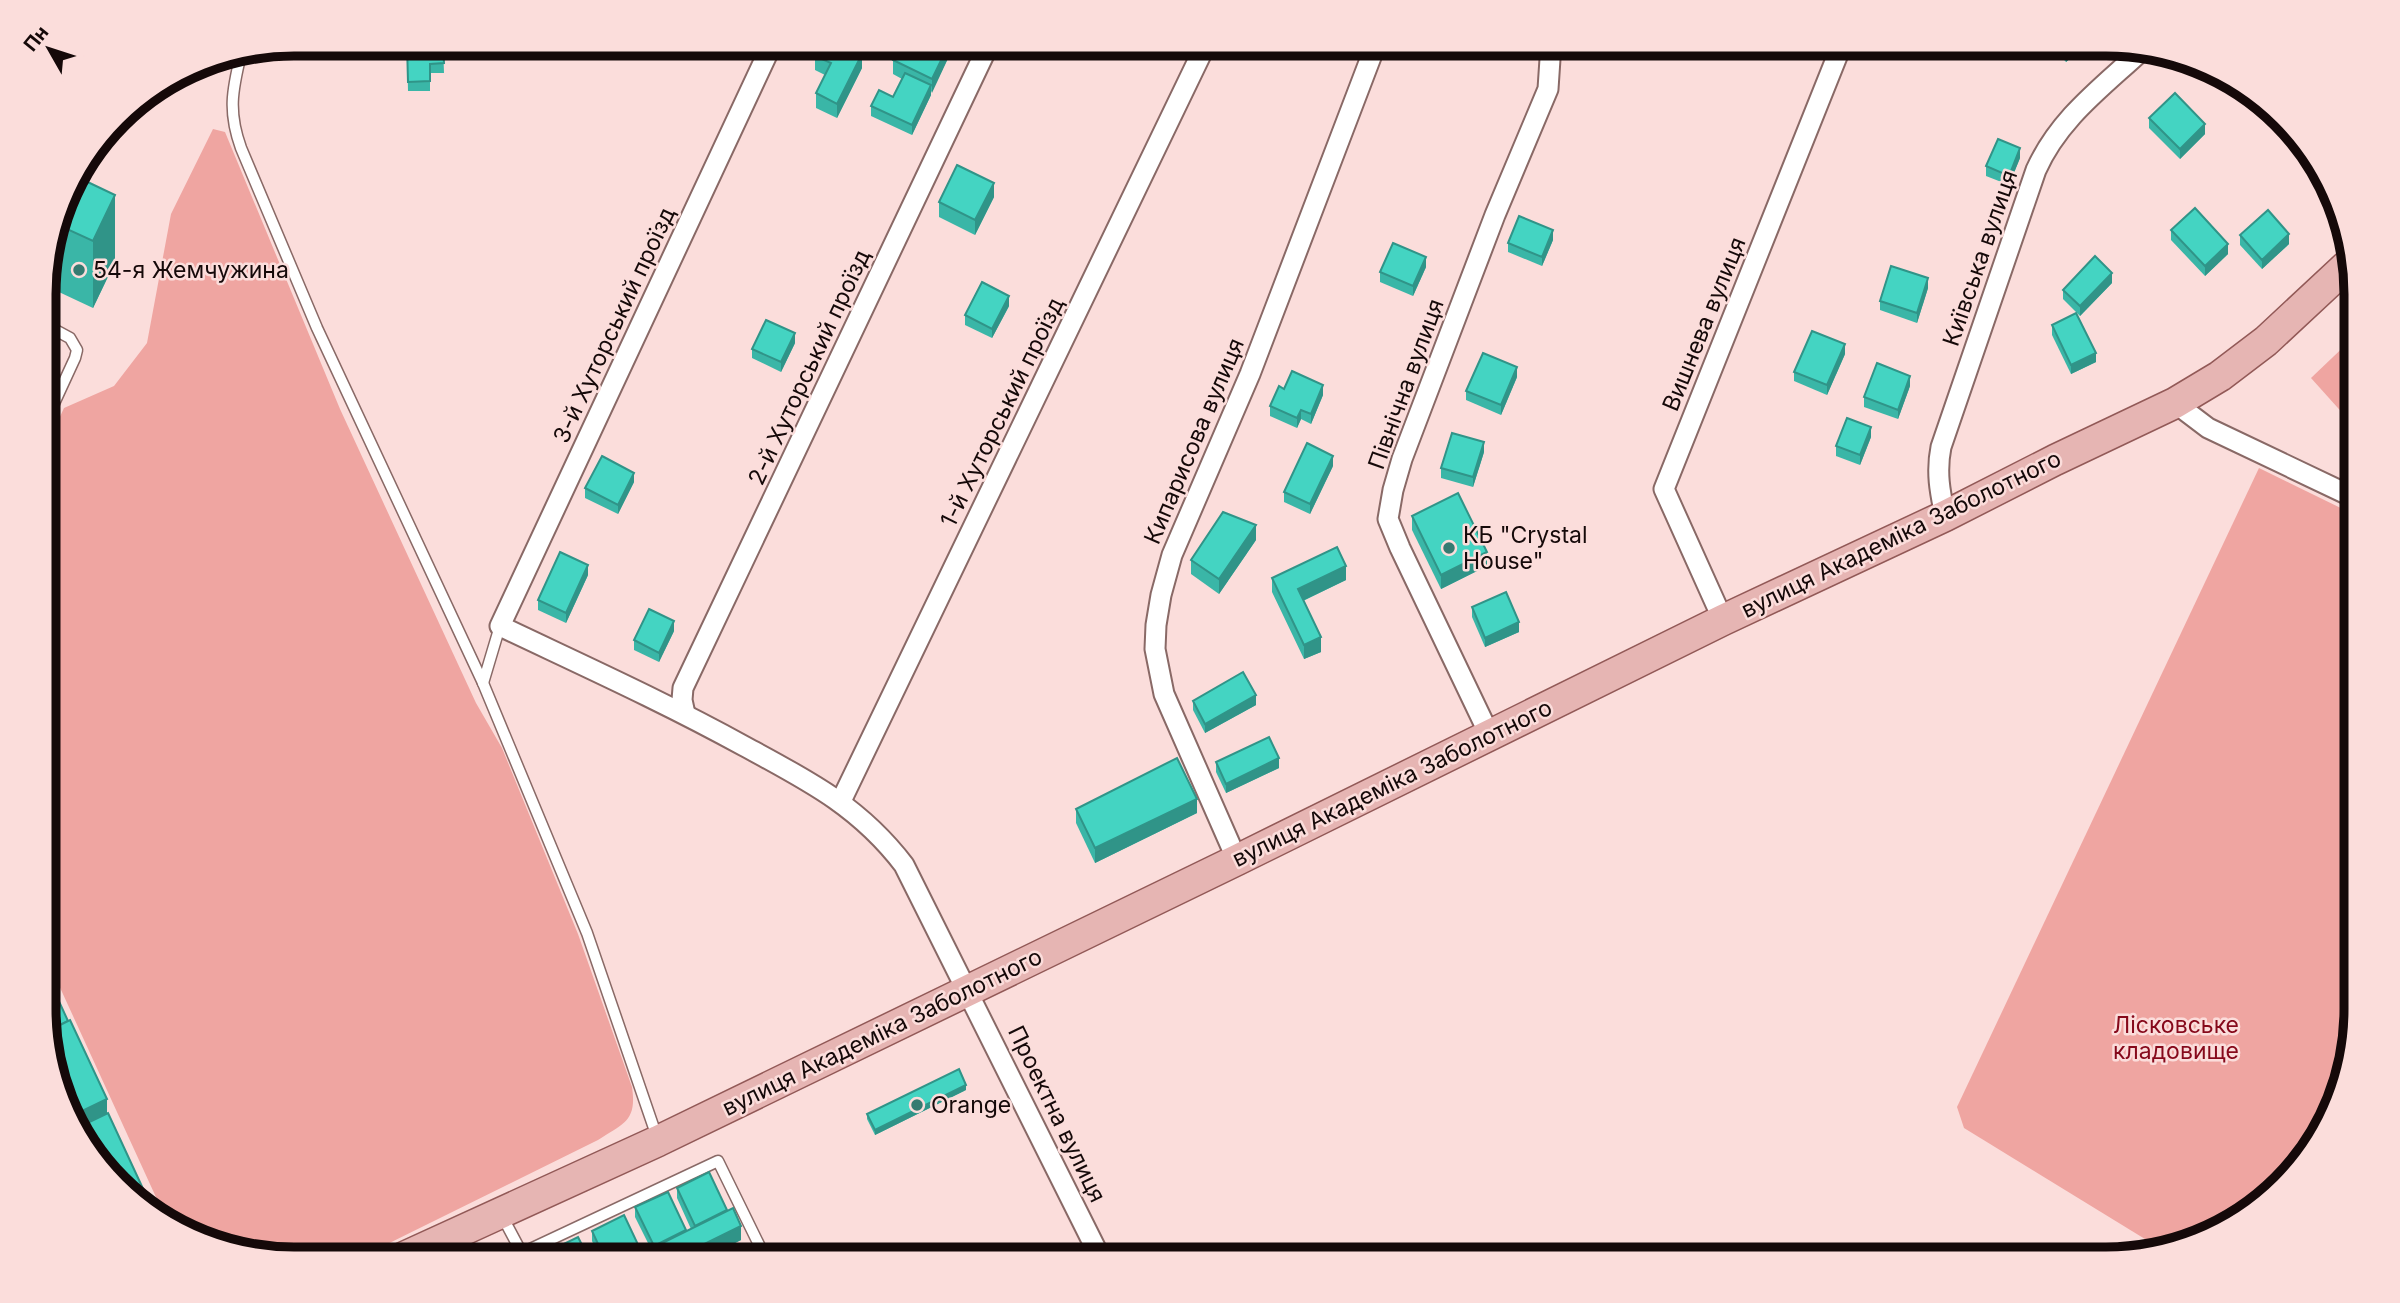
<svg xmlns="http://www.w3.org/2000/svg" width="2400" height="1303" font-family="Inter,sans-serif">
<rect width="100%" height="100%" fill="#fbdddb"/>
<g fill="#efa5a1">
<path d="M213 129 225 132 340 409 476 703 502 748 578 934 632 1087C637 1121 624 1123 598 1140L357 1259H294L183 1233 166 1219 46 957 45 449 64 408 114 386 147 343 171 214Z"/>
<path d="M2354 337 2355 427 2311 378Z"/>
<path d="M2259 468 2355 515 2356 1009 2330 1120 2245 1217 2158 1247 1964 1128 1957 1107Z"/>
</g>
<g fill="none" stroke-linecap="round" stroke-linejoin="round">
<g stroke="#896966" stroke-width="13">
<g id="lane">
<path d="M241 54C232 91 228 112 241 148L317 328 483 683 587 933 657 1137"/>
<path d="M44 324 70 338 77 350 75 358 45 423"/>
<path d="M483 683 500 626"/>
<path d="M501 1214 525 1259"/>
<path d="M509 1259 718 1161 766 1259"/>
</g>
</g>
<g stroke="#896966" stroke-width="23">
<g id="street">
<path d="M772 44 500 626C582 665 664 702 744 746 807 780 859 806 904 865L1101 1259"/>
<path d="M2175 403 2208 428 2355 498"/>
<path d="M1945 516C1940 492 1936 472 1941 447L2036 170C2059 119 2100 89 2140 52"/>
<path d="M1723 620 1664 489 1842 44"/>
<path d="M685 714 682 700 683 688 989 44"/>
<path d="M1489 734 1400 548 1388 519 1393 490 1402 459 1495 215 1548 89 1551 44"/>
<path d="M841 801 1206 44"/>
<path d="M1237 860 1164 694 1155 649 1156 625 1161 595 1172 555 1250 374 1376 44"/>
</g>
</g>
<g stroke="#925957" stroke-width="33">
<path id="primary" d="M400 1259 658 1141 1237 860 1723 620 1945 516 2055 460 2175 403 2220 376 2266 341 2353 260"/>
</g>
<use href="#lane" stroke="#fff" stroke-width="10"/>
<use href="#street" stroke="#fff" stroke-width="19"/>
<use href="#primary" stroke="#e6b5b3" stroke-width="30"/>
</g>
<g fill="#3ab6a7">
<path d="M407 44H443L444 73H430V91H408Z"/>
<path d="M951 44V52L931 93V95L912 135 871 116V106L893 97 902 79 893 74V60Z"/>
<path d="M2049 44H2086L2066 62Z"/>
<path d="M815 56 862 68 837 118 816 108V93L825 75 815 70Z"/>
<path d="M2149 118 2205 134 2180 159 2149 128Z"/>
<path d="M2020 158 2009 185 1986 176V166Z"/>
<path d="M70 183 115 262 93 308 44 285V277Z"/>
<path d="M994 197 975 235 939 217V202Z"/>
<path d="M2171 230 2228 254 2205 276 2171 240Z"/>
<path d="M2240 235 2289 244 2262 269 2240 245Z"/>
<path d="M1553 240 1542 266 1508 252V243Z"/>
<path d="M1426 267 1413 296 1380 282V272Z"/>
<path d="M2112 283 2080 316 2063 299V290Z"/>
<path d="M1928 288 1917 323 1880 310V301Z"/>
<path d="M1009 306 992 338 965 325V315Z"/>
<path d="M2354 320V364L2342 350V331Z"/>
<path d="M2052 325 2096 362 2071 374 2052 335Z"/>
<path d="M795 343 781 372 752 358V349Z"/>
<path d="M1845 354 1827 395 1794 381V372Z"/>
<path d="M1517 377 1501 415 1466 400V391Z"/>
<path d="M1910 386 1898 419 1864 407V397Z"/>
<path d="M1284 389 1323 395 1311 424 1301 419 1297 428 1270 416V406Z"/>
<path d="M1871 437 1860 465 1836 456V446Z"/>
<path d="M1484 452 1473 487 1441 478V468Z"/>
<path d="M1333 466 1310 514 1284 502V492Z"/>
<path d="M634 482 618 514 585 498V488Z"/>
<path d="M1412 516 1487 566 1441 589 1412 530Z"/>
<path d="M1256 540 1219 594 1191 574V560Z"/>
<path d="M588 575 566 623 538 610V600Z"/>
<path d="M1272 578 1346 580 1303 601 1321 652 1304 659 1272 592Z"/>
<path d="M1472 607 1519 632 1485 647 1472 617Z"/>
<path d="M674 631 659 662 634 650V640Z"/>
<path d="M1193 701 1256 705 1205 733 1193 710Z"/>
<path d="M1216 762 1279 768 1226 793 1216 772Z"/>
<path d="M1076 809 1197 813 1095 863 1076 823Z"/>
<path d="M966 1090 875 1135 867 1119V1114Z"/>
<path d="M677 1188 741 1240 703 1259H600L592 1241V1231L642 1253 651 1249 635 1217V1207L686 1231 691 1229 677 1198Z"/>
</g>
<g fill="#309488">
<path d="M949 44H951V52L932 93V79Z"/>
<path d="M2075 44H2086L2066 62V53Z"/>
<path d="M862 54V68L837 118V104Z"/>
<path d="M931 85V95L912 135V125Z"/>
<path d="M2205 124V134L2180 159V149Z"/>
<path d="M2020 148V158L2009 185V176Z"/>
<path d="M994 183V197L975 235V220Z"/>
<path d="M115 195V262L93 308V241Z"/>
<path d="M1553 230V240L1542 266V257Z"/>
<path d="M2289 234V244L2262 269V260Z"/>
<path d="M2228 244V254L2205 276V266Z"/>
<path d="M1426 257V267L1413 296V286Z"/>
<path d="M2112 273V283L2080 316V306Z"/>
<path d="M1928 278V288L1917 323V313Z"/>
<path d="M1009 296V306L992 338V329Z"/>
<path d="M795 333V343L781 372V362Z"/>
<path d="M1845 344V354L1827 395V385Z"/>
<path d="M2096 353V362L2071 374V365Z"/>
<path d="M1517 367V377L1501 415V405Z"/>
<path d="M1910 376V386L1898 419V410Z"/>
<path d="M1323 385V395L1311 424V414Z"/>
<path d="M1301 410V419L1297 428V418Z"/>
<path d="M1871 427V437L1860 465V455Z"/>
<path d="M1484 442V452L1473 487V477Z"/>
<path d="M1333 456V466L1310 514V504Z"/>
<path d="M634 473V482L618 514V505Z"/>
<path d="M1256 525V540L1219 594V579Z"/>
<path d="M1487 552V566L1441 589V575Z"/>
<path d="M588 565V575L566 623V613Z"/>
<path d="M1346 566V580L1298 603V589Z"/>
<path d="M674 621V631L659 662V653Z"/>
<path d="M1519 622V632L1485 647V638Z"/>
<path d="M1321 637V652L1304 659V645Z"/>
<path d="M1256 695V705L1205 733V724Z"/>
<path d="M1279 758V768L1226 793V784Z"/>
<path d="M1197 799V813L1095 863V848Z"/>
<path d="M966 1085V1090L875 1135V1130Z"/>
<path d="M107 1099V1114L81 1126 76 1114Z"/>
<path d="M741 1226V1240L703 1259H674Z"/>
</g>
<g fill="#44d4c2" stroke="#309488" stroke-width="2">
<path d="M407 44H443L444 63 430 64V81L408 82Z"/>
<path d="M821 44H841L862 54 837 104 816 93 831 63 815 56Z"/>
<path d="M901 44H949L932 79 893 60Z"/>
<path d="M2058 44H2075L2066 53Z"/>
<path d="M905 73 931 85 912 125 871 106 879 90 893 97Z"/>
<path d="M2175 93 2205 124 2180 149 2149 118Z"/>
<path d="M1998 139 2020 148 2009 176 1986 166Z"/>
<path d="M957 165 994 183 975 220 939 202Z"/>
<path d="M75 176 115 195 93 241 58 225 70 183Z"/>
<path d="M2195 208 2228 244 2205 266 2171 230Z"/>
<path d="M2268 210 2289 234 2262 260 2240 235Z"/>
<path d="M1519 216 1553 230 1542 257 1508 243Z"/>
<path d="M1393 243 1426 257 1413 286 1380 272Z"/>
<path d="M2095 256 2112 273 2080 306 2063 290Z"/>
<path d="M1891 266 1928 278 1917 313 1880 301Z"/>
<path d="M982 282 1009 296 992 329 965 315Z"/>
<path d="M2076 313 2096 353 2071 365 2052 325Z"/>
<path d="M766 320 795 333 781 362 752 349Z"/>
<path d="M2354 320V345L2342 331Z"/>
<path d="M1812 331 1845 344 1827 385 1794 372Z"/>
<path d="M1483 353 1517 367 1501 405 1466 391Z"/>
<path d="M1877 363 1910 376 1898 410 1864 397Z"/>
<path d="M1292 371 1323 385 1311 414 1301 410 1297 418 1270 406 1279 386 1284 389Z"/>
<path d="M1847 418 1871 427 1860 455 1836 446Z"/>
<path d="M1452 433 1484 442 1473 477 1441 468Z"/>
<path d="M1307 443 1333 456 1310 504 1284 492Z"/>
<path d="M602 456 634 473 618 505 585 488Z"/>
<path d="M1458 493 1487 552 1441 575 1412 516Z"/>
<path d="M1223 512 1256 525 1219 579 1191 560Z"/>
<path d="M1337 547 1346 566 1298 589 1321 637 1304 645 1272 578Z"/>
<path d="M560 552 588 565 566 613 538 600Z"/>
<path d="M1506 592 1519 622 1485 638 1472 607Z"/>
<path d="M649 609 674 621 659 653 634 640Z"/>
<path d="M1243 672 1256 695 1205 724 1193 701Z"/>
<path d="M1269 737 1279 758 1226 784 1216 762Z"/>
<path d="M1177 758 1197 799 1095 848 1076 809Z"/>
<path d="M46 973 68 1021 46 1032Z"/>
<path d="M70 1020 107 1099 76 1114 46 1042V1032Z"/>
<path d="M959 1069 966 1085 875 1130 867 1114Z"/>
<path d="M108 1113 151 1206 95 1161 81 1126Z"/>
<path d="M709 1172 727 1210 695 1226 677 1188Z"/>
<path d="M668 1192 686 1230 654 1246 635 1207Z"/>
<path d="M733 1208 741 1226 674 1259H630Z"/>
<path d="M624 1215 642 1253 630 1259H605L592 1231Z"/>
<path d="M578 1237 589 1259H550L547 1252Z"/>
</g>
<g fill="#357b71" stroke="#fbdddb" stroke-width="2.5">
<circle cx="79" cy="270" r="7"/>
<circle cx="1449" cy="548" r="7"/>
<circle cx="917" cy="1105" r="7"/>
</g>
<g text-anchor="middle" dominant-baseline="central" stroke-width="5" stroke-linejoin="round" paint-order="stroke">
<g font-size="23" fill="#150909" stroke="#fbdddb">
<text transform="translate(1980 258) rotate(-71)">Київська вулиця</text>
<text transform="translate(1704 324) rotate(-68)">Вишнева вулиця</text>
<text transform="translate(614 325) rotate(-65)">3-й Хуторський проїзд</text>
<text transform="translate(809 367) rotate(-65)">2-й Хуторський проїзд</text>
<text transform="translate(1406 384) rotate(-70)">Північна вулиця</text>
<text transform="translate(1002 412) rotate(-64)">1-й Хуторський проїзд</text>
<text transform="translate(1194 441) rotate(-67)">Кипарисова вулиця</text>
<text transform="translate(1901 534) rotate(-26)">вулиця Академіка Заболотного</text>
<text transform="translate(1392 783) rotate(-26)">вулиця Академіка Заболотного</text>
<text transform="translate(882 1032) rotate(-26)">вулиця Академіка Заболотного</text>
<text transform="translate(1057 1114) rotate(64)">Проектна вулиця</text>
</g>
<g font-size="23" fill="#150909" stroke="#fbdddb" text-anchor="start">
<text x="93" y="270">54-я Жемчужина</text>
<text x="1463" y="535">КБ "Crystal<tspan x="1463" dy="26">House"</tspan></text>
<text x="931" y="1105">Orange</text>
</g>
<g font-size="23" fill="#86091b" stroke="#fbdddb">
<text x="2176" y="1025">Лісковське<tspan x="2176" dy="26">кладовище</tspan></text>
</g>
</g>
<path d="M0 0H2400V1303H0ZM294 56H2106A238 238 0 0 1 2344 294V1009A238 238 0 0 1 2106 1247H294A238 238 0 0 1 56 1009V294A238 238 0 0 1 294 56Z" fill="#fbdddb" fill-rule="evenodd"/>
<path fill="none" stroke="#150909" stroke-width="9" d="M294 56H2106A238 238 0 0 1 2344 294V1009A238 238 0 0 1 2106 1247H294A238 238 0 0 1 56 1009V294A238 238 0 0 1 294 56Z"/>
<g transform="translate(49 49) rotate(309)" stroke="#fbdddb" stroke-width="5" paint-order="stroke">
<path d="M0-5L12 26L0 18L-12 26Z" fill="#150909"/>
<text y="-10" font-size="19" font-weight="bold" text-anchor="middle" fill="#150909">Пн</text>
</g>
</svg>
